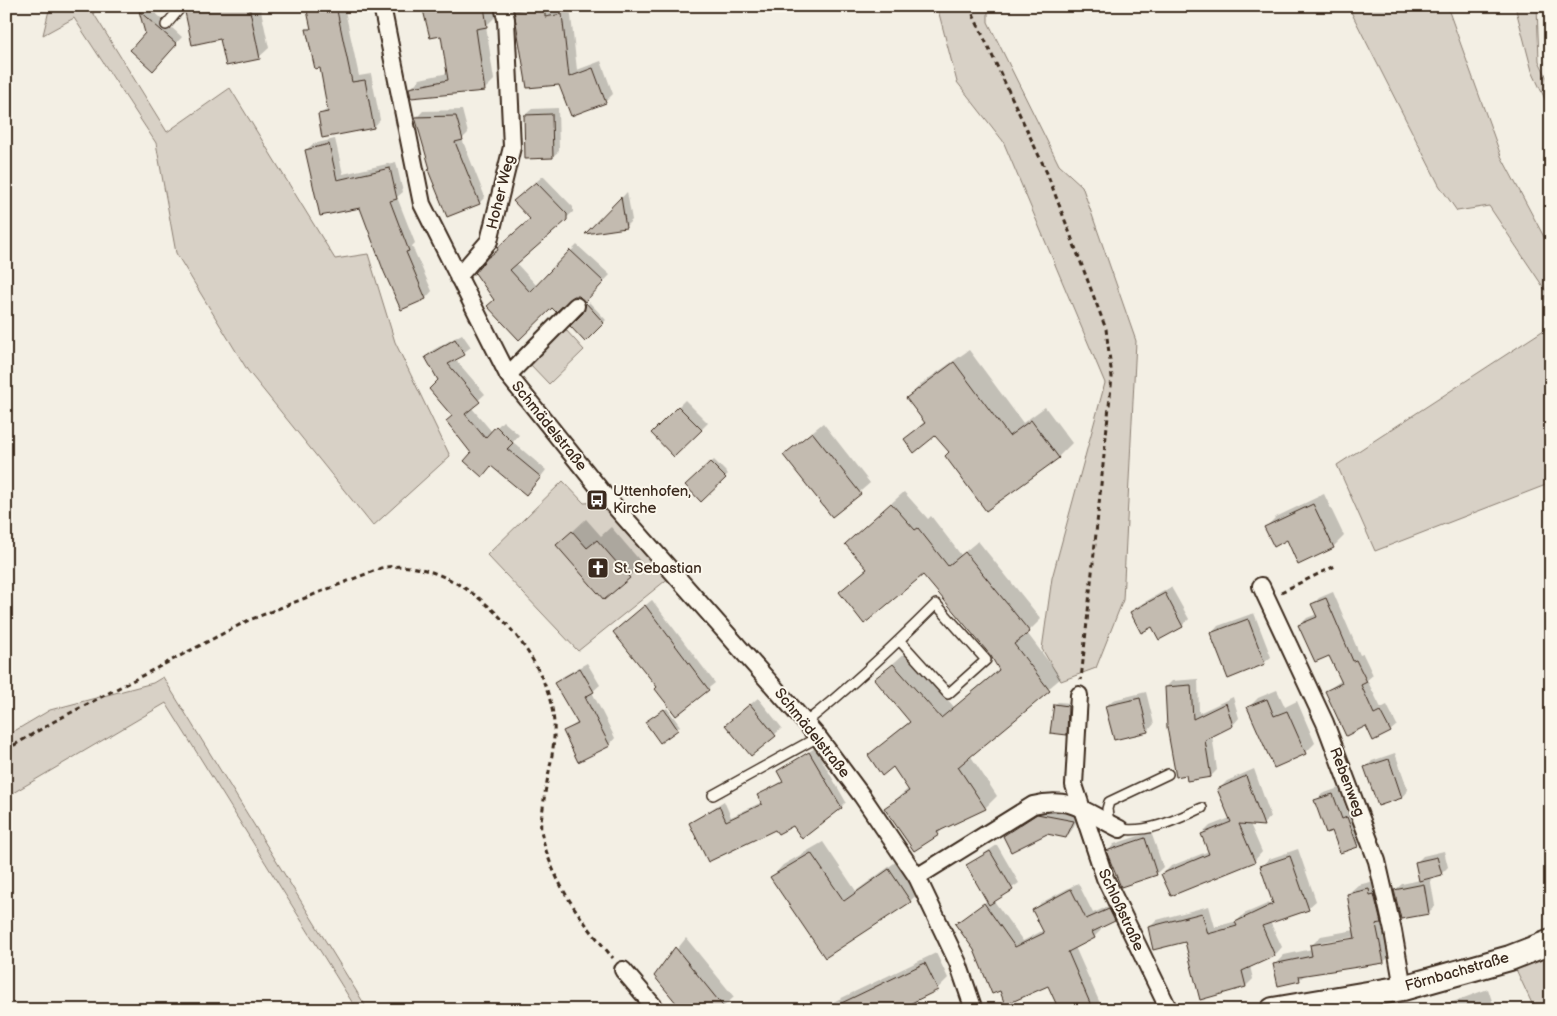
<svg xmlns="http://www.w3.org/2000/svg" width="1557" height="1016" font-family="'Balsamiq Sans',sans-serif">
<rect width="100%" height="100%" fill="#f3efe4"/>
<filter id="ink" filterUnits="userSpaceOnUse"><feTurbulence type="fractalNoise" baseFrequency=".02" numOctaves="2"/><feDisplacementMap in="SourceGraphic" scale="10" xChannelSelector="R" yChannelSelector="G"/><feConvolveMatrix kernelMatrix="1 2 1 2 8 2 1 2 1" color-interpolation-filters="sRGB"/></filter>
<g filter="url(#ink)">
<g fill="#d8d1c6" stroke="#8a7e72">
<path d="M50 6H89L167 132 230 88 335 259 368 254 395 342 450 456 373 526 248 371 176 253 156 143 74 18 43 35Z"/>
<path d="M937 6H988V22L1059 165 1082 186 1136 341 1123 600 1096 668 1061 681 1042 649 1052 578 1105 383 1003 141 957 82Z"/>
<path d="M1348 6H1447L1501 156 1551 250V483L1375 551 1337 465 1547 328 1546 291 1489 206 1457 211 1439 185Z"/>
<path d="M1515 6H1537L1539 61 1551 86V112L1532 71Z"/>
<path d="M565 329 584 350 549 384 529 363Z"/>
<path d="M563 481 584 503 606 502 670 577 578 651 487 555Z"/>
<path d="M163 677 368 1010H357L166 703 6 797V736L50 710 153 683Z"/>
<path d="M1551 950V1010H1535L1514 965Z"/>
</g>
<g fill="#0003" fill-rule="evenodd">
<path d="M139 6H158L150 8 182 37 159 62 147 33Z"/>
<path d="M189 6H260L269 48 259 57 221 38Z"/>
<path d="M308 6H344L359 76 371 74 380 120 374 127 319 115 329 108 321 66 308 30 312 26Z"/>
<path d="M411 6H495L496 16 486 26 494 80 484 90 410 89 420 79 448 73 442 34 424 10 412 11Z"/>
<path d="M515 6H552L553 10 570 7 577 70 601 61 613 94 605 102 560 83 517 17Z"/>
<path d="M558 108 559 151 552 157 525 115 532 109Z"/>
<path d="M462 110 468 133 462 139 485 197 479 203 431 168 417 117 423 111Z"/>
<path d="M335 139 343 174 396 162 403 192 397 197 415 243 412 246 432 291 426 298 402 309 361 206 306 150 313 144Z"/>
<path d="M543 176 573 207V212L516 263 537 286 577 245 610 275 585 301 580 295H573L552 306 495 299 499 249 531 219 521 195Z"/>
<path d="M627 192 632 220 625 227 589 233Z"/>
<path d="M589 302 606 320 585 340V313Z"/>
<path d="M462 334 471 347 455 359 485 394 471 407 492 432 503 421 519 435 513 442 546 470 533 487 473 453 426 357 433 350Z"/>
<path d="M969 350 1023 423 1045 407 1072 443 1058 457 986 510 950 452 935 435 906 439 925 421 908 398 921 384Z"/>
<path d="M685 400 708 423 675 456 652 433Z"/>
<path d="M823 423 870 483 832 516 784 455Z"/>
<path d="M714 460 728 474 701 500 687 485Z"/>
<path d="M904 492 928 519 931 516 961 555 978 541 1041 619 1027 633 1061 678 970 755 997 796 985 808 944 828 938 834 886 808 909 788 894 765 869 755 910 721 876 679 906 652 954 707 1000 668 992 655 923 574 841 592 868 567 859 532Z"/>
<path d="M1324 494 1344 536 1334 546 1299 563 1287 539 1266 527 1276 517Z"/>
<path d="M586 519 601 536 611 527 642 563 629 577 558 545Z"/>
<path d="M1171 587 1189 619 1182 626 1153 625 1131 612 1138 606Z"/>
<path d="M1333 592 1360 655 1363 654 1373 675 1367 680 1381 708 1387 705 1397 725 1390 731 1367 724 1326 691 1342 680 1329 655 1300 625 1307 618 1317 614 1312 605 1319 598Z"/>
<path d="M652 600 715 683 676 714 621 625Z"/>
<path d="M1254 613 1271 657 1264 663 1212 633 1218 626Z"/>
<path d="M587 663 600 685 592 692 615 738 609 745 565 731 578 722 556 684 562 677Z"/>
<path d="M1198 679 1199 713 1233 697 1239 718 1233 725 1212 735 1217 770 1211 776 1166 687 1172 681Z"/>
<path d="M1277 690 1285 707 1297 701 1315 743 1305 753 1248 708 1258 698Z"/>
<path d="M1146 692 1154 724 1148 731 1106 706 1113 700Z"/>
<path d="M758 698 782 728 751 755 726 725Z"/>
<path d="M1058 702 1071 703 1069 730 1066 733 1055 704Z"/>
<path d="M667 708 680 726 677 729 650 720Z"/>
<path d="M815 748 846 802 841 807 794 825 776 828 690 823 724 801 731 817 762 802 759 796 784 780 779 771Z"/>
<path d="M1395 753 1408 790 1402 797 1379 805 1366 768 1372 761Z"/>
<path d="M1254 769 1271 817 1263 824H1250L1262 852 1254 861 1163 874 1171 866 1209 851 1202 834 1210 826 1230 818 1219 789 1227 781Z"/>
<path d="M1339 788 1348 814 1354 811 1364 839 1357 846 1333 829 1316 801 1322 794Z"/>
<path d="M1044 808 1079 815 1072 830 1066 837 1047 833 1004 836Z"/>
<path d="M1151 832 1163 867 1156 874 1108 851 1114 844Z"/>
<path d="M823 842 856 891 901 858 922 890 910 901 826 956 772 877 783 865Z"/>
<path d="M997 845 1019 883 994 901 1023 941 1044 930 1034 910 1041 903 1078 883 1093 913 1116 903 1121 913 1114 920 1100 926 1101 930 1094 937 1075 947 1103 1010H1060L1049 985 1000 989 956 924 988 900 967 865Z"/>
<path d="M1298 849 1316 901 1308 908 1270 922 1282 947 1275 955 1250 966 1253 979 1246 986 1186 940 1150 927 1157 920 1209 906 1215 927 1237 921 1244 914 1274 901 1262 867 1269 859Z"/>
<path d="M1444 851 1448 867 1441 874 1430 877 1435 906 1429 912 1401 918 1395 890 1402 884 1420 880 1416 863 1423 856Z"/>
<path d="M1379 880 1393 952 1384 962 1306 974 1300 979 1279 984 1275 964 1284 955 1312 949V945L1321 936 1355 930 1348 894 1358 885ZM1361 936 1362 938 1321 945V942Z"/>
<path d="M686 938 734 997 720 1010 656 976Z"/>
<path d="M936 953 948 978 937 989 917 999 922 1010H824L831 1003Z"/>
<path d="M1488 989 1495 1010H1436L1439 1007Z"/>
<path d="M1362 1004 1364 1010H1337Z"/>
</g>
<g fill="#c3bbb0" stroke="#3b2a1e">
<path d="M188 6H249L260 59 226 66 220 39 192 45 185 12Z"/>
<path d="M306 6H336L352 82 365 80 374 128 322 138 318 114 328 112 320 68 315 69 306 29H311Z"/>
<path d="M422 6H484L487 27 476 29 485 91 411 98 409 88 448 80 441 36 430 38Z"/>
<path d="M545 6V17L562 14 569 77 593 68 606 103 571 116 559 85 527 88 514 11Z"/>
<path d="M139 11 177 44 153 71 130 50 145 33Z"/>
<path d="M552 114 553 158 525 159 524 115Z"/>
<path d="M456 116 463 140 455 142 480 204 447 217 428 170 430 169 415 117Z"/>
<path d="M329 144 337 180 390 168 397 199 390 201 409 251 406 252 426 299 401 310 384 272 360 208 320 216 305 150Z"/>
<path d="M536 182 567 214V220L510 270 530 292 570 250 604 282 585 302 579 296H574L556 312 552 308 519 340 487 306 494 300 475 273 487 258 498 250 497 248 530 219 513 201Z"/>
<path d="M621 197 626 228 585 234Z"/>
<path d="M586 303 604 323 585 342 570 326 583 313Z"/>
<path d="M455 339 465 355 448 364 480 402 465 414 485 438 496 426 513 443 507 449 541 477 526 495 491 466 482 477 464 461 471 453 446 421 452 416 429 389 438 380 425 357Z"/>
<path d="M954 362 1009 436 1031 420 1059 458 986 511 945 456 949 452 935 436 914 453 904 439 925 423 906 398Z"/>
<path d="M678 406 702 430 674 457 651 433Z"/>
<path d="M812 432 861 494 832 517 783 455Z"/>
<path d="M710 462 726 478 701 502 685 485Z"/>
<path d="M891 503 915 530 918 528 948 566 965 552 1030 632 1014 644 1050 691 958 767 986 809 937 832 939 835 914 851 884 808 909 791 893 767 882 776 868 755 910 722 874 679 893 664 941 718 999 670 991 656 923 575 864 624 839 592 867 569 845 544Z"/>
<path d="M1313 504 1334 548 1298 565 1287 540 1274 547 1264 527Z"/>
<path d="M572 531 587 548 597 540 630 578 604 600 556 545Z"/>
<path d="M1165 593 1183 627 1159 640 1152 627 1141 633 1130 612Z"/>
<path d="M1326 598 1353 661 1356 660 1367 682 1361 685 1374 714 1380 711 1391 732 1373 741 1366 726 1346 736 1325 691 1342 683 1329 656 1315 662 1298 625 1317 617 1311 604Z"/>
<path d="M645 605 709 690 676 716 655 689 657 687 613 632Z"/>
<path d="M1248 619 1265 664 1228 679 1210 633Z"/>
<path d="M580 668 594 692 585 697 610 746 578 762 563 731 578 724 554 683Z"/>
<path d="M1191 685 1193 719 1226 703 1233 726 1205 740 1211 777 1187 781 1186 775 1176 777 1167 727 1165 687Z"/>
<path d="M1140 698 1148 732 1114 740 1105 706Z"/>
<path d="M1267 699 1274 716 1287 711 1306 754 1274 768 1247 707Z"/>
<path d="M750 704 776 736 751 756 725 725Z"/>
<path d="M1054 704 1068 706 1067 735 1050 733Z"/>
<path d="M664 709 678 730 660 743 645 722Z"/>
<path d="M809 752 842 808 802 839 793 826 778 834 775 830 708 862 689 823 719 806 726 821 762 804 757 795 783 782 777 771Z"/>
<path d="M1389 759 1402 798 1378 806 1364 767Z"/>
<path d="M1246 776 1264 826 1239 824 1255 862 1171 896 1161 874 1209 854 1201 834 1231 822 1217 789Z"/>
<path d="M1333 794 1342 819 1347 817 1358 847 1340 853 1332 831 1326 833 1314 800Z"/>
<path d="M1037 814 1074 821 1066 838 1047 834 1011 852 1003 836Z"/>
<path d="M1145 838 1157 875 1121 887 1106 851Z"/>
<path d="M990 851 1013 890 989 905 966 865Z"/>
<path d="M811 853 844 901 889 869 911 902 825 958 770 877Z"/>
<path d="M1290 856 1309 910 1262 926 1275 956 1242 971 1246 987 1200 1000 1185 942 1153 950 1148 927 1202 913 1208 934 1237 926 1235 922 1273 904 1260 866Z"/>
<path d="M1437 857 1442 875 1419 881 1415 862Z"/>
<path d="M1424 884 1429 914 1401 919 1394 890Z"/>
<path d="M1071 889 1086 919 1109 909 1115 921 1092 932 1095 938 1068 952 1093 1010H1059L1048 986 1005 1005 1000 991 992 994 974 950 955 924 984 903 1015 947 1044 933 1032 910Z"/>
<path d="M1369 889 1370 895 1374 894 1381 923 1376 924 1384 963 1299 976 1300 981 1278 986 1273 964 1312 956 1310 945 1355 938 1347 894Z"/>
<path d="M675 947 726 1010H682L654 976Z"/>
<path d="M925 963 938 990 897 1010H827Z"/>
</g>
<g fill="none" stroke-linecap="round" stroke-linejoin="round">
<g stroke="#3b2a1e" stroke-width="12">
<g id="lane">
<path d="M166 25 182 6"/>
<path d="M805 723C852 686 894 646 936 604L986 660 948 694 900 641"/>
<path d="M713 795 818 737"/>
<path d="M1109 823 1107 809 1109 802 1168 774"/>
<path d="M1120 829C1150 833 1175 820 1202 808"/>
</g>
</g>
<g stroke="#3b2a1e" stroke-width="20">
<g id="street">
<path d="M382 6 422 204 508 375 603 493 818 737 862 796 917 877 958 963 974 1010"/>
<path d="M458 277 489 241 512 147 506 19 503 6"/>
<path d="M508 375 576 306"/>
<path d="M1261 586 1325 723 1377 861 1393 931 1403 988"/>
<path d="M1079 695 1074 785 1105 878 1169 1010"/>
<path d="M917 877 1033 805C1072 795 1086 813 1120 829"/>
<path d="M623 970 657 1010"/>
</g>
</g>
<g stroke="#3b2a1e" stroke-width="28">
<path id="secondary" d="M1273 1010 1403 988 1510 958 1551 942"/>
</g>
<g stroke="#3b2a1e" stroke-width="3" stroke-dasharray="5 4" stroke-linecap="butt">
<path d="M969 6 1047 173 1106 329 1112 377 1081 680"/>
<path d="M1281 592 1335 566"/>
<path d="M6 750 53 722 247 621 381 568C457 553 542 643 553 714 558 746 546 776 543 808 542 815 540 823 541 830 550 880 581 920 613 958"/>
</g>
<use href="#lane" stroke="#fbf7ec" stroke-width="9"/>
<use href="#street" stroke="#fbf7ec" stroke-width="16"/>
<use href="#secondary" stroke="#fbf7ec" stroke-width="24"/>
</g>
</g>
<defs>
<g id="bus-square" transform="scale(1.125)"><rect x="-9" y="-9" width="18" height="18" rx="4" fill="#3b2a1e" stroke="#fbf7ec"/><path d="M-5-6H5V4H4V6H2V4H-2V6H-4V4H-5ZM-3.5-4V0h7V-4ZM-3.5 1.2v1.5H-2V1.2ZM2 1.2v1.5H3.5V1.2Z" fill="#fff"/></g>
<g id="church-square" transform="scale(1.125)"><rect x="-9" y="-9" width="18" height="18" rx="4" fill="#3b2a1e" stroke="#fbf7ec"/><path d="M-1.2-6h2.4v3.5h3.3v2.4h-3.3V6h-2.4V-.1h-3.3v-2.4h3.3Z" fill="#fff"/></g>
</defs>
<g fill-rule="evenodd">
<use href="#bus-square" x="597" y="500"/>
<use href="#church-square" x="598" y="568"/>
</g>
<g text-anchor="middle" dominant-baseline="central" stroke-width="4" stroke-linejoin="round" paint-order="stroke">
<g font-size="15" fill="#3b2a1e" stroke="#fbf7ec">
<text transform="translate(501 192) rotate(-76)">Hoher Weg</text>
<text transform="translate(549 426) rotate(51)">Schmädelstraße</text>
<text transform="translate(812 733) rotate(51)">Schmädelstraße</text>
<text transform="translate(1347 782) rotate(69)">Rebenweg</text>
<text transform="translate(1121 910) rotate(65)">Schloßstraße</text>
<text transform="translate(1457 972) rotate(-16)">Förnbachstraße</text>
</g>
<g font-size="15" fill="#3b2a1e" stroke="#fbf7ec" text-anchor="start">
<text x="613" y="491">Uttenhofen,<tspan x="613" dy="17">Kirche</tspan></text>
<text x="614" y="568">St. Sebastian</text>
</g>
</g>
<rect width="1557" height="1016" fill="none" stroke="#fbf7ec" stroke-width="25"/>
<rect x="12" y="12" width="1532" height="991" fill="none" stroke="#3b2a1e" stroke-width="2" filter="url(#ink)"/>
</svg>
